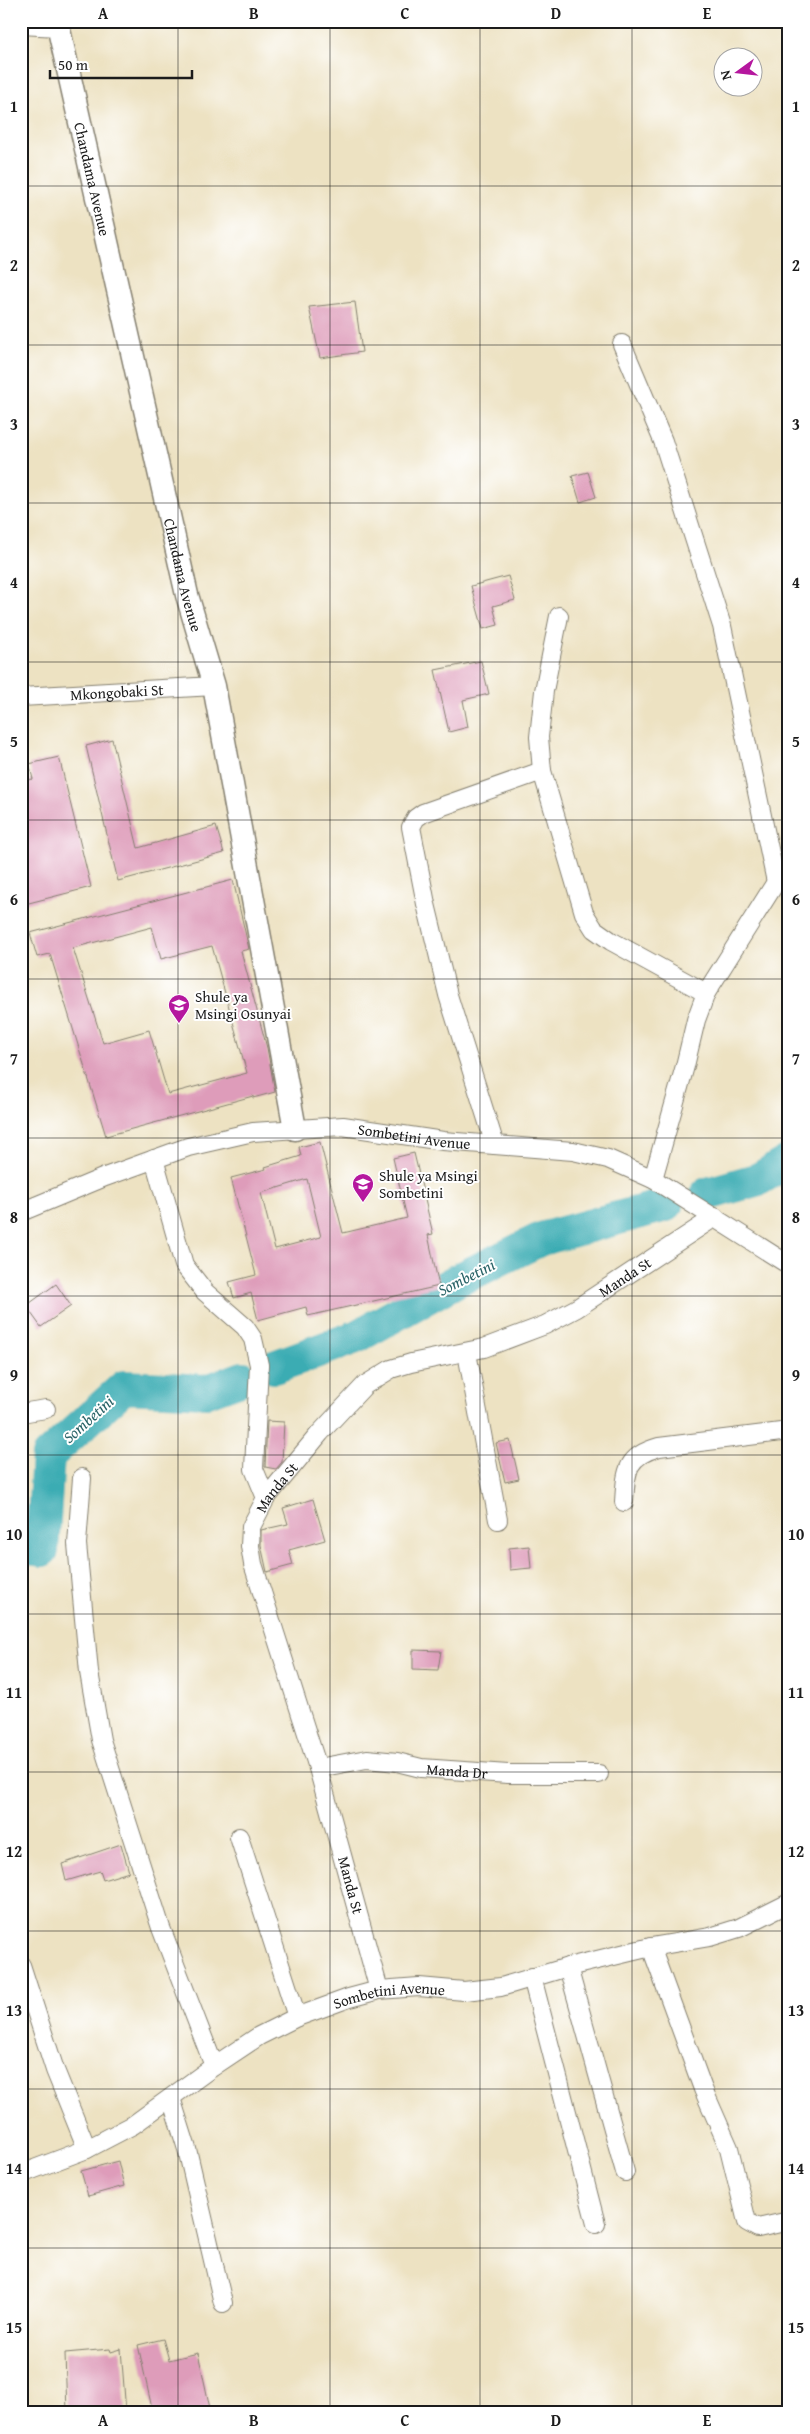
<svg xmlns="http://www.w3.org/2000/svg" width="810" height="2434" font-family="'Gentium Book Plus',serif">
<rect width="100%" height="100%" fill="#fff"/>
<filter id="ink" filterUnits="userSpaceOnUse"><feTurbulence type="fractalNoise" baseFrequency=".02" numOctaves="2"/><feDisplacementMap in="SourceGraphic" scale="10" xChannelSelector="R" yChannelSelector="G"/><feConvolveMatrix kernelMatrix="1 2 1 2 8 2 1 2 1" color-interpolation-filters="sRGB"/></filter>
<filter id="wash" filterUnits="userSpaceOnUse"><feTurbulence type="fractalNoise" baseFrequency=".0096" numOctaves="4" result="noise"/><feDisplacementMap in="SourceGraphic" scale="20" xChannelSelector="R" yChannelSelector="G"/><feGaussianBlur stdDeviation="1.12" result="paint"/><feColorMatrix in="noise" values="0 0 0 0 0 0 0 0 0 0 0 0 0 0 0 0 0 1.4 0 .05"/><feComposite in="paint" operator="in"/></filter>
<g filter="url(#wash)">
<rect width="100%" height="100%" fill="#ede2c2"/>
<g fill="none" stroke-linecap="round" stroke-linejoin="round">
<g stroke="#3aacb3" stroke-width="34">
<path d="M707 1194 759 1179 789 1161"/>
<path d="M274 1367 356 1337 456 1281 541 1239 666 1205"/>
<path d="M21 1547 42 1550 48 1456 124 1387 207 1391 243 1378"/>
</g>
</g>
<g id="blocks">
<g fill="#de9cba" fill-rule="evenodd">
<path d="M355 302 362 352 320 358 309 307Z"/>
<path d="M588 472 596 497 580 502 572 476Z"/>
<path d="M508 576 515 600 493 606 498 625 483 629 471 586Z"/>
<path d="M481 661 489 694 463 700 468 727 449 732 435 670Z"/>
<path d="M112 739 138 848 216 826 224 853 118 881 86 746Z"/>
<path d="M59 757 91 887 21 905V781L33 779 29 764Z"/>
<path d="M233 880 249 949 241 951 267 1048 275 1092 253 1098V1096L106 1136 50 954 37 957 30 933ZM152 927 161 959 212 946 247 1073 168 1094 149 1030 103 1043 73 948Z"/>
<path d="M320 1142 343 1233 407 1218 393 1158 414 1153 433 1234 428 1235 439 1286 308 1316 306 1307 258 1320 251 1293 234 1298 229 1282 256 1275 231 1178 266 1169 265 1167 301 1156 299 1147ZM307 1179 321 1237 275 1249 261 1193Z"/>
<path d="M56 1284 71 1306 41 1327 26 1306Z"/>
<path d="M267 1421 284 1422 282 1462 276 1469 265 1467Z"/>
<path d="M510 1440 519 1479 505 1482 496 1443Z"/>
<path d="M313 1499 325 1540 289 1550 293 1565 267 1572 261 1545V1530L288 1524 283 1508Z"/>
<path d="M529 1546 531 1568 510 1570 509 1548Z"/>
<path d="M413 1650 441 1651 438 1670 413 1669Z"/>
<path d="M121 1844 129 1872 103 1880 100 1871 66 1881 62 1864Z"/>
<path d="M118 2161 124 2186 88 2196 81 2171Z"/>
<path d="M163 2339 169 2360 198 2353 211 2413H153L138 2345Z"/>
<path d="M110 2349 111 2352 121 2349 126 2413H67L65 2353Z"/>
</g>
</g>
</g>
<g filter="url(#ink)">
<use href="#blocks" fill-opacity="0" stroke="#847f6f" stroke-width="1"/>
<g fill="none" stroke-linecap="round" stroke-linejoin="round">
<g stroke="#847f6f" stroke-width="20">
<g id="minor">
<path d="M21 25 58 27"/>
<path d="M622 344 663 441 722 626 776 882"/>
<path d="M559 616 544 691 539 737 542 771 584 913 594 929 611 941 706 993"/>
<path id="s1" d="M21 697 214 686"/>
<path d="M495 1145 448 995 426 904 411 827 416 818 423 813 542 771"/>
<path d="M154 1159 184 1265 205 1292 245 1327 253 1339 259 1365 254 1469 266 1498"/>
<path d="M653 1179 685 1066 696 1020 706 993 776 882 789 867"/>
<path id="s2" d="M21 1212 105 1177 188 1147 253 1132 343 1126 443 1141 573 1151 608 1159 653 1179 789 1265"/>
<path d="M467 1353 498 1520"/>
<path d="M21 1413 46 1409"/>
<path d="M82 1478 77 1544 89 1672 101 1740 161 1928 214 2066"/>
<path d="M624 1502C626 1471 626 1456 659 1447L789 1431"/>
<path id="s3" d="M318 1768 367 1759 397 1762 421 1768 508 1774H599"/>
<path d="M239 1837 297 2017"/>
<path d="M651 1947 703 2089 729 2148 747 2222 758 2228 789 2221"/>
<path d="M21 1965 55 2070 87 2149"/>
<path d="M568 1967 625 2172"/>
<path d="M532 1977 596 2224"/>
<path id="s4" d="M379 1990 318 1768 253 1564 250 1546 251 1527 266 1498 320 1433 365 1385 391 1369 411 1363 484 1348 545 1325 577 1308 715 1217"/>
<path d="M171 2098 187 2149 223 2303"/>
<path id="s5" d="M21 2174 87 2149 133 2125 214 2066 259 2036 297 2017 349 1998 379 1990 419 1987 464 1991 501 1987 568 1967 651 1947 710 1937 739 1928 789 1903"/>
</g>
</g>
<g stroke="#847f6f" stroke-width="25">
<g id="tertiary">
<path id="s6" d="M57 21 187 595 214 686 295 1129"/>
</g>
</g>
<use href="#minor" stroke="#fff" stroke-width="18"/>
<use href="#tertiary" stroke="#fff" stroke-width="22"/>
</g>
</g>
<path fill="none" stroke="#1c1c1c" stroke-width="1" stroke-opacity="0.55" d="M178 21V2413M330 21V2413M480 21V2413M632 21V2413M21 186H789M21 345H789M21 503H789M21 662H789M21 820H789M21 979H789M21 1138H789M21 1296H789M21 1455H789M21 1614H789M21 1772H789M21 1931H789M21 2089H789M21 2248H789"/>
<defs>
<g id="school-pin" transform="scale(1.125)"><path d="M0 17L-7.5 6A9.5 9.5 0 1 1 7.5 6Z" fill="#b5179e" stroke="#fff"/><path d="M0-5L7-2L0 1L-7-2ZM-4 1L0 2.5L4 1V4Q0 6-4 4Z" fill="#fff"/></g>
</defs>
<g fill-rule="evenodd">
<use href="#school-pin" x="179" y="1005"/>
<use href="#school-pin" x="363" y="1184"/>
</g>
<g text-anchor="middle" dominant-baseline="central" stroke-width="4" stroke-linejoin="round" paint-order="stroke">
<g font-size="15" fill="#1c1c1c" stroke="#fff">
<text stroke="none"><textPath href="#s6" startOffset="162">Chandama Avenue</textPath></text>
<text stroke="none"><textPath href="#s6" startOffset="568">Chandama Avenue</textPath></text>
<text stroke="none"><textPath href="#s1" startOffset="96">Mkongobaki St</textPath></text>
<text stroke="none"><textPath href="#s2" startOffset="408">Sombetini Avenue</textPath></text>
<text stroke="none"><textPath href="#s4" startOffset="949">Manda St</textPath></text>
<text stroke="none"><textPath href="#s4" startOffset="529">Manda St</textPath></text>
<text stroke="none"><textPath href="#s3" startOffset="141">Manda Dr</textPath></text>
<text transform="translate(351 1885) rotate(75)">Manda St</text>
<text stroke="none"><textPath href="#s5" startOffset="415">Sombetini Avenue</textPath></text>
</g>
<g font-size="15" fill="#1c1c1c" stroke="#fff" text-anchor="start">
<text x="195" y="996">Shule ya<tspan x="195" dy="17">Msingi Osunyai</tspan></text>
<text x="379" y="1175">Shule ya Msingi<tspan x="379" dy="17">Sombetini</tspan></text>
</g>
<g font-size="16" font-style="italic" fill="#2b6468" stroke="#fff">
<text transform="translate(466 1277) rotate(-27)">Sombetini</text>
<text transform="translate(88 1419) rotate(-42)">Sombetini</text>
</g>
</g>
<rect width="810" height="2434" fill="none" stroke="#fff" stroke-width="55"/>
<g transform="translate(738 72) rotate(255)"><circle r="24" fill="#ffffff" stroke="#a4a4a4"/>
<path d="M0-4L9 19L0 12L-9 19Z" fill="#b5179e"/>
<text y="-8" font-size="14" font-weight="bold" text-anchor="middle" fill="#1c1c1c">N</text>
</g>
<path d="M50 70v8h142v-8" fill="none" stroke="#1c1c1c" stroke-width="2.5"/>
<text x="58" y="70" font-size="15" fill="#1c1c1c" stroke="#ffffff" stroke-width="4" paint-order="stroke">50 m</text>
<rect x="28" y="28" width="754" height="2378" fill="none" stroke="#1c1c1c" stroke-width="2"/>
<g font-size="16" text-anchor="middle" font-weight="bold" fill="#1c1c1c">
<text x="103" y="19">A</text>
<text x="254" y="19">B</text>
<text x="405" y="19">C</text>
<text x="556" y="19">D</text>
<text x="707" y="19">E</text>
<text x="14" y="112">1</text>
<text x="796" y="112">1</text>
<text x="14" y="271">2</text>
<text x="796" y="271">2</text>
<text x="14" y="430">3</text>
<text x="796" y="430">3</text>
<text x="14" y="588">4</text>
<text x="796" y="588">4</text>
<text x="14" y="747">5</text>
<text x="796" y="747">5</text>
<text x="14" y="905">6</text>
<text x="796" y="905">6</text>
<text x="14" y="1064">7</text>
<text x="796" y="1064">7</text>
<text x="14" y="1223">8</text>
<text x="796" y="1223">8</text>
<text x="14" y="1381">9</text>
<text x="796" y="1381">9</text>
<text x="14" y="1540">10</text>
<text x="796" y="1540">10</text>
<text x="14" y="1698">11</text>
<text x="796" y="1698">11</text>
<text x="14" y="1857">12</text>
<text x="796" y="1857">12</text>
<text x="14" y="2016">13</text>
<text x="796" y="2016">13</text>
<text x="14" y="2174">14</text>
<text x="796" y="2174">14</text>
<text x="14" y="2333">15</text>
<text x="796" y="2333">15</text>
<text x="103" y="2426">A</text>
<text x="254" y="2426">B</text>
<text x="405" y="2426">C</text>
<text x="556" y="2426">D</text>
<text x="707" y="2426">E</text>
</g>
</svg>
